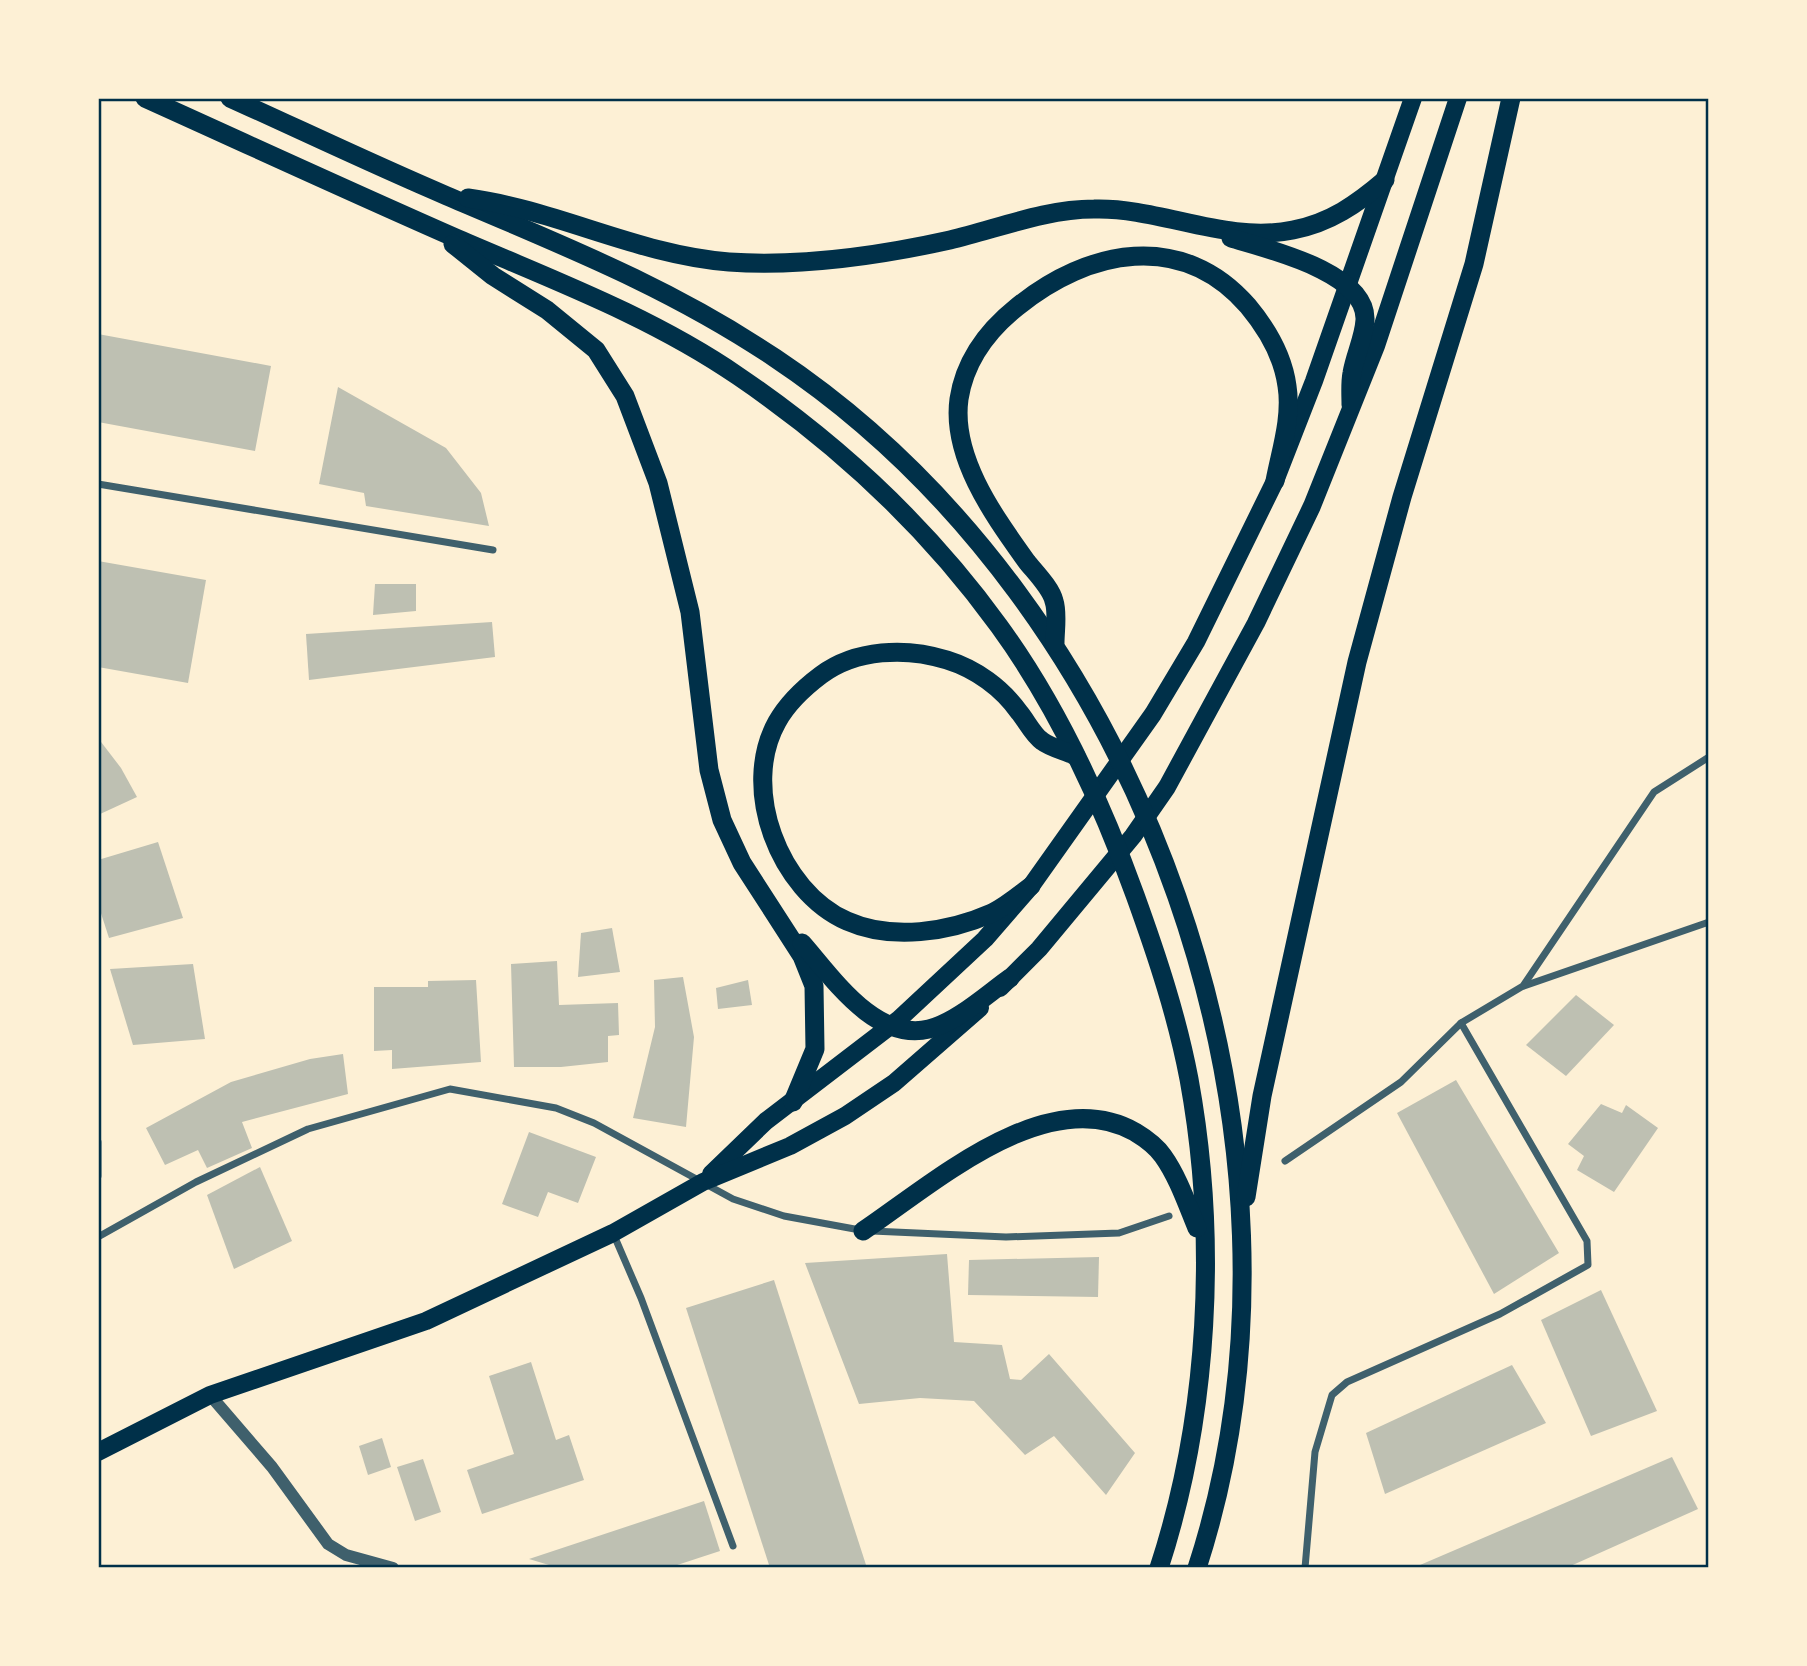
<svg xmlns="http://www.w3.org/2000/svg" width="1807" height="1666" font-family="'Exo 2',sans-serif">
<rect width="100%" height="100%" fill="#fdf0d5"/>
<g fill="#bec0b2">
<path d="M98 334 271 366 255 451 98 422Z"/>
<path d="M338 387 446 448 481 493 489 526 366 506 364 493 319 484Z"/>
<path d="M98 561 206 580 188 683 98 667Z"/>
<path d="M375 584H416V611L373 615Z"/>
<path d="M492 622 495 657 309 680 306 634Z"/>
<path d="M98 738 121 768 137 797 98 815Z"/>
<path d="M158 842 183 918 109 938 98 904V860Z"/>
<path d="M612 928 620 972 578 977 581 933Z"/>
<path d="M557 961 559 1005 618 1003 619 1035 608 1036V1062L561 1067H514L511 964Z"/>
<path d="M193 964 205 1039 133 1045 110 969Z"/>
<path d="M683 977 694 1037 686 1127 633 1118 655 1027 654 980Z"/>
<path d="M476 980 481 1062 392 1069V1050L374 1051V987H428V981Z"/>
<path d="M748 980 752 1005 718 1009 716 988Z"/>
<path d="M1576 995 1614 1025 1566 1076 1526 1045Z"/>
<path d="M343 1054 348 1094 242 1122 252 1148 207 1168 198 1150 165 1165 146 1128 231 1082 310 1059Z"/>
<path d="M1456 1080 1559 1253 1494 1294 1397 1113Z"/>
<path d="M1601 1104 1622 1113 1626 1105 1658 1128 1614 1192 1577 1170 1584 1156 1568 1144Z"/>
<path d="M529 1132 596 1157 578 1203 548 1192 538 1217 502 1204Z"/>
<path d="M260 1167 292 1241 234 1269 207 1195Z"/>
<path d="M947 1254 954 1342 1002 1345 1010 1379 1021 1380 1049 1354 1135 1453 1106 1495 1054 1436 1025 1455 974 1401 920 1398 859 1404 805 1263Z"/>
<path d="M1099 1257 1098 1297 968 1295 969 1260Z"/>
<path d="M774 1280 867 1568H770L686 1308Z"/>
<path d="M1601 1290 1657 1411 1591 1436 1541 1320Z"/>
<path d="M531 1362 556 1440 569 1435 584 1480 482 1514 467 1470 514 1454 489 1376Z"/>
<path d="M1512 1365 1546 1423 1385 1494 1366 1433Z"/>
<path d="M382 1438 391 1467 368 1475 359 1446Z"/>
<path d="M1672 1457 1698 1509 1566 1568H1413Z"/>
<path d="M423 1459 441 1512 415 1521 397 1467Z"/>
<path d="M704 1501 720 1551 668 1568H559L529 1559Z"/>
</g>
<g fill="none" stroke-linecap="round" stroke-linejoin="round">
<g stroke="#3f606c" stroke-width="7">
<path d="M98 484 493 550"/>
<path d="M1524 986 1709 922"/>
<path d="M98 1142V1176"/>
<path d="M1285 1161 1401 1082 1461 1023 1523 986 1654 792 1709 757"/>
<path d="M872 1231 1006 1237 1119 1233 1169 1216"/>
<path d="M613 1233 641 1298 733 1546"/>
<path d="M98 1237 196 1182 308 1129 450 1089 556 1108 594 1123 733 1199 784 1216 860 1230"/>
<path d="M1305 1568 1315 1452 1332 1395 1347 1382 1500 1314 1588 1265 1587 1241 1461 1023"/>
</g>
<path stroke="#3f606c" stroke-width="12" d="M210 1395 272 1467 328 1544 346 1555 393 1568"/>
<g stroke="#003049" stroke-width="18">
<path d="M1000 988 1039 949 1133 836 1167 787 1256 623 1312 506 1376 346 1458 98"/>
<path d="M711 1174 766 1121 898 1020 985 939 1031 886 1153 714 1196 642 1275 481 1314 381 1413 98"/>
<path d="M98 1452 210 1395 426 1321 613 1233 703 1182 790 1146 845 1116 894 1083 980 1008"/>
</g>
<g stroke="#003049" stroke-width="19">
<path d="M145 98C249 145 353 193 458 239 553 280 652 317 738 376 838 444 928 528 999 626 1058 707 1101 801 1135 895 1157 956 1177 1016 1189 1079 1218 1238 1209 1415 1159 1568"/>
<path d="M230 98C303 131 374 165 447 196 564 246 669 287 775 358 1146 605 1335 1144 1197 1568"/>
<path d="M468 198C557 210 638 255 729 262 802 267 878 256 950 240 997 229 1045 209 1094 209 1160 207 1226 244 1293 230 1330 223 1357 204 1385 180"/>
<path d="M1231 238C1267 249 1367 272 1365 320 1364 338 1355 355 1352 373 1350 383 1351 394 1351 405"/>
<path d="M453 244 493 276 547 310 596 350 625 396 658 483 690 612 709 770 722 820 742 863 802 956 814 986 815 1049 793 1102"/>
<path d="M1055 643C1055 630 1058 613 1054 601 1051 588 1035 572 1027 562 995 517 951 458 959 399 965 360 987 331 1017 307 1088 249 1182 230 1248 306 1268 330 1283 356 1287 386 1292 417 1281 450 1275 481"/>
<path d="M1031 886C1019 895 1006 906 992 913 949 932 892 941 847 921 779 891 740 788 777 722 787 704 805 687 821 675 856 649 906 647 947 660 976 669 1002 688 1019 712 1026 720 1033 735 1042 741 1051 748 1066 751 1076 756"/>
<path d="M802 943C832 977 875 1042 929 1029 957 1022 986 995 1010 978"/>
<path d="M1246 1197 1262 1096 1357 662 1402 497 1474 264 1511 98"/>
<path d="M863 1231C933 1184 1047 1082 1135 1132 1145 1138 1156 1146 1163 1156 1178 1177 1187 1204 1197 1228"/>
</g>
</g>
<rect width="1807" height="1666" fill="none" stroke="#fdf0d5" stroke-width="200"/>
<rect x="100" y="100" width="1607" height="1466" fill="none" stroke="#003049" stroke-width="2.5"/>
</svg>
